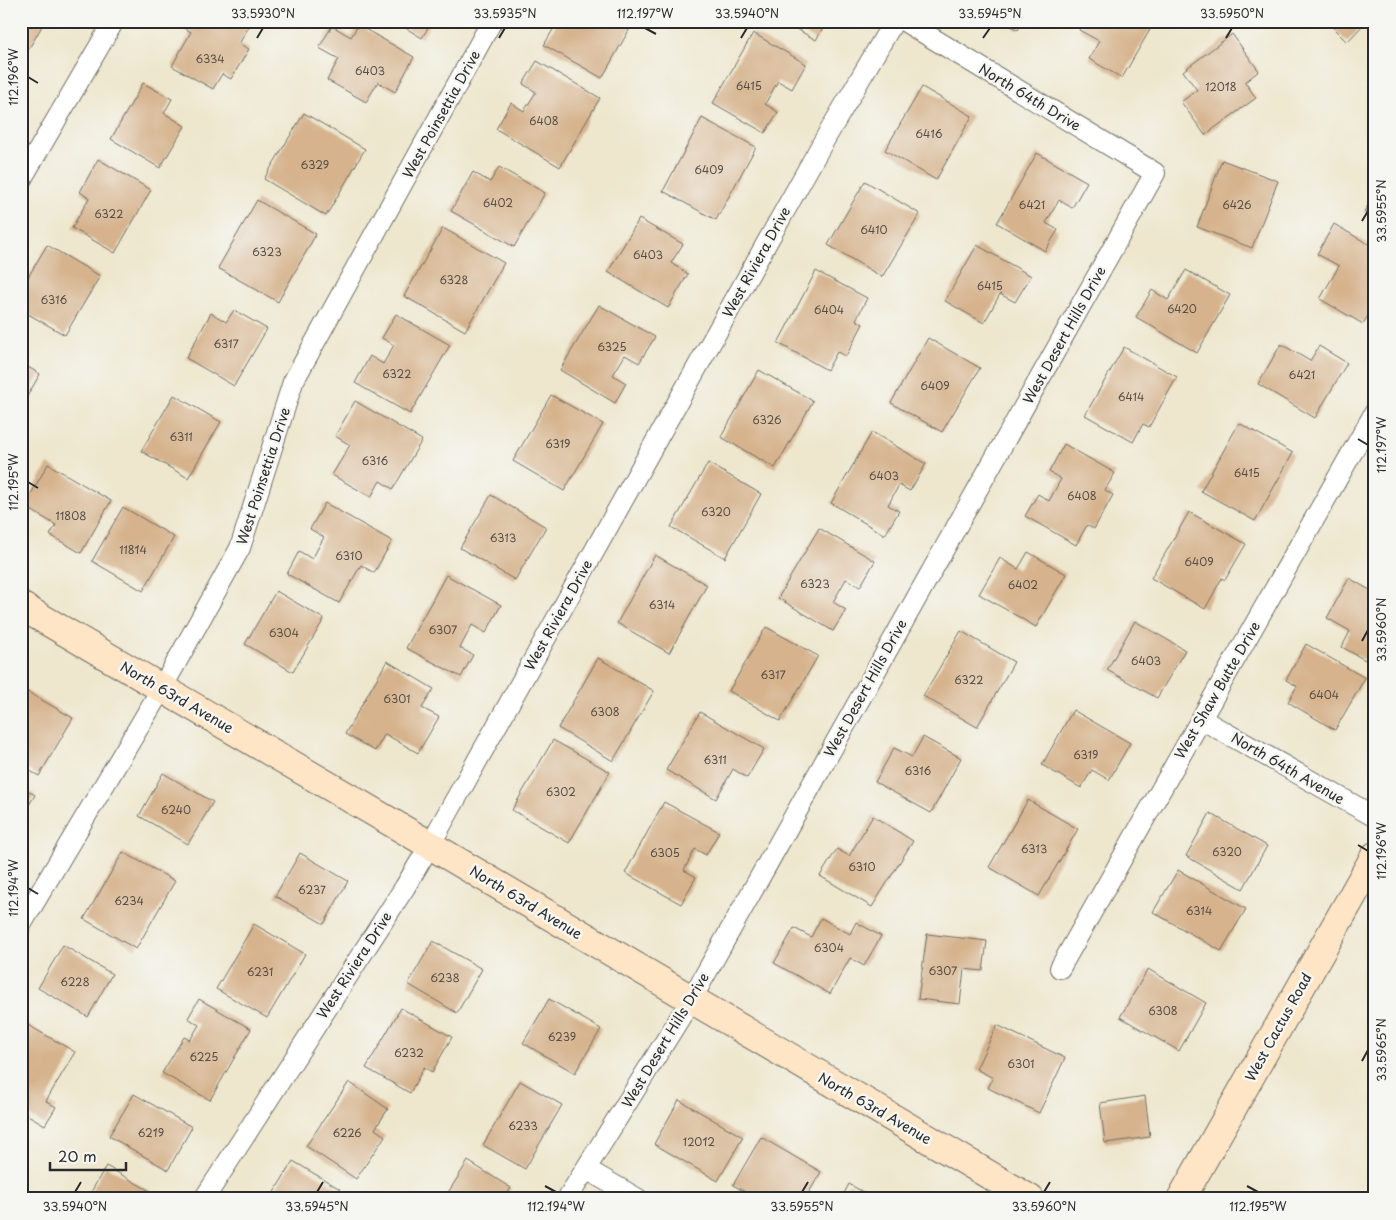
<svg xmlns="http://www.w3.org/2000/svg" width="1396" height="1220" font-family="'Playpen Sans',sans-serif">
<rect width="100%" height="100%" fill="#f6f6f2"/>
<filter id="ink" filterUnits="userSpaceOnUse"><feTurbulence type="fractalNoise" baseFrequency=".02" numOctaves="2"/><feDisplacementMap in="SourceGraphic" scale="10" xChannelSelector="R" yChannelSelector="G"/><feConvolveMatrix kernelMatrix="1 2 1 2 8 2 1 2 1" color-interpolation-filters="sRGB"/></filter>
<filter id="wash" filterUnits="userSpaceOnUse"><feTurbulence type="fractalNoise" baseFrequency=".0096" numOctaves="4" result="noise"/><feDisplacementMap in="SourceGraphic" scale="20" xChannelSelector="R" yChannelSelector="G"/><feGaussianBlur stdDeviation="1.12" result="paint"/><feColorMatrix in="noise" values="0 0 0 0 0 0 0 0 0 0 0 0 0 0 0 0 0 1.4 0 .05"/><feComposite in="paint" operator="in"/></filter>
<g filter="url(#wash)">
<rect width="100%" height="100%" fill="#eee7ce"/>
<g id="blocks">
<g fill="#d6b38d">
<path d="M21 21H45L21 62Z"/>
<path d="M180 21H242L249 26 239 44 249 49 231 79 222 74 213 89 172 66 191 32 178 25Z"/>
<path d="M394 21H432L422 38Z"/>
<path d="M558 21H630L633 23 602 78 544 45Z"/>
<path d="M782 21H827L816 40Z"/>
<path d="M1003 21H1023L1018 30Z"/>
<path d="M1084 21H1155L1122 78 1089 59 1099 41 1079 30Z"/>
<path d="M1326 21H1367L1347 42Z"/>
<path d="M358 25 414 57 395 92 378 82 366 102 327 80 339 59 319 48 332 26 351 37Z"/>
<path d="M753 33 806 64 792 89 778 81 765 104 778 112 765 133 713 103Z"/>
<path d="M1232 34 1259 71 1245 82 1256 98 1205 135 1181 102 1197 90 1183 71Z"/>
<path d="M537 61 600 98 560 167 496 129 511 103 524 111 536 92 523 84Z"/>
<path d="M143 83 172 99 164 113 185 126 160 168 111 139Z"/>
<path d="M922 87 972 116 936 180 885 150Z"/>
<path d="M304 113 365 149 326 216 264 179Z"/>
<path d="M702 118 756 147 716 220 663 191Z"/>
<path d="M1037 153 1087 182 1072 208 1059 200 1046 223 1058 230 1045 251 997 223Z"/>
<path d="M98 159 151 190 115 253 72 228 89 198 80 192Z"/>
<path d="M1222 160 1278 181 1252 248 1197 227Z"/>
<path d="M499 167 545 193 514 247 451 211 473 172 490 182Z"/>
<path d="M865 181 920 214 882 277 828 245Z"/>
<path d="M1375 193V218L1364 212Z"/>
<path d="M257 200 316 234 278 302 218 268Z"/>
<path d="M639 219 683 244 671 263 688 274 668 308 608 272Z"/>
<path d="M1334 224 1375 248V304L1363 324 1320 299 1339 266 1317 254Z"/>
<path d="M443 228 504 263 465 331 404 296Z"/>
<path d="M47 245 100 276 65 335 21 310V289Z"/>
<path d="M977 245 1031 276 1015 302 1000 294 984 323 945 301Z"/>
<path d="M1186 270 1230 295 1197 353 1136 317 1152 290 1168 300Z"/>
<path d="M816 271 867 298 856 320 863 324 846 356 837 352 827 370 778 343Z"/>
<path d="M599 305 655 337 639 363 625 355 613 375 626 383 615 403 560 370Z"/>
<path d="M234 310 267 329 234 386 186 358 211 313 226 322Z"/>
<path d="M396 314 450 345 410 414 355 383 370 356 383 364 394 345 382 338Z"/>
<path d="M928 338 980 368 942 432 891 403Z"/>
<path d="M1281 344 1310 361 1319 346 1347 363 1315 418 1258 384Z"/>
<path d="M1124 347 1177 377 1149 427 1143 424 1133 442 1085 415Z"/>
<path d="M21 363 40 374 21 407Z"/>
<path d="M759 370 813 401 775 468 721 437Z"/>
<path d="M174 395 221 422 188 478 141 451Z"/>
<path d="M551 395 603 424 564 491 513 461Z"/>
<path d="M355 401 422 440 393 489 380 481 371 497 332 475 350 445 335 436Z"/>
<path d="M1239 423 1293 453 1255 521 1201 491Z"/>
<path d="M872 432 926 464 910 491 899 485 888 505 899 511 885 535 831 503Z"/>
<path d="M1064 444 1115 473 1105 490 1113 495 1094 529 1087 525 1076 545 1025 516 1038 494 1049 501 1061 479 1049 472Z"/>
<path d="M708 463 761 494 725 558 671 527Z"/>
<path d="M48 464 111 501 81 553 50 535 56 525 24 506Z"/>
<path d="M491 495 546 527 515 580 460 548Z"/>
<path d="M325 503 392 541 374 573 361 565 339 603 287 574 299 551 312 559 324 537 310 529Z"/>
<path d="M123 507 174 537 143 591 92 561Z"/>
<path d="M1189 512 1246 544 1225 580 1222 578 1205 609 1151 578Z"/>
<path d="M819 528 875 561 860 587 846 579 833 602 846 610 833 631 778 598Z"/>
<path d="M1028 552 1066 574 1036 627 979 594 1000 558 1018 569Z"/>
<path d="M655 555 707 585 669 653 617 623Z"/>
<path d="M446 575 501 605 486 633 472 625 460 648 473 655 461 677 406 648Z"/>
<path d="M1349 578 1375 593V642L1365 660 1342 647 1350 631 1327 618Z"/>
<path d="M276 591 324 619 293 672 245 644Z"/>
<path d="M1135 621 1185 650 1157 698 1107 670Z"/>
<path d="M766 627 818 656 780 721 729 691Z"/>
<path d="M961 631 1014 662 977 727 923 696Z"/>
<path d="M1306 644 1365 678 1335 730 1288 702 1297 686 1286 680Z"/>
<path d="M598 658 654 691 613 761 558 728Z"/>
<path d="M387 661 434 689 422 708 439 717 418 753 385 734 375 751 345 734Z"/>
<path d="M21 688 73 718 39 776 21 766Z"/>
<path d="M1073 710 1130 743 1109 780 1092 770 1081 788 1042 765Z"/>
<path d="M700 712 764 749 747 778 733 769 716 799 666 770Z"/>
<path d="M923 737 961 758 931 813 875 782 894 748 912 757Z"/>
<path d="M553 740 610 772 569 843 512 810Z"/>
<path d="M163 773 213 802 188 844 139 816Z"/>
<path d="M21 787 35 795 21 818Z"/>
<path d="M1028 800 1078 829 1039 896 989 867Z"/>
<path d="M664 802 719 832 706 855 695 849 684 870 696 877 681 904 625 873Z"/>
<path d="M1210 813 1267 846 1243 889 1186 856Z"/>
<path d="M873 816 913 841 872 907 820 876 837 849 849 856Z"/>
<path d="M123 852 175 881 136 949 84 919Z"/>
<path d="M300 853 348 881 324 924 275 896Z"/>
<path d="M1178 870 1246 909 1221 951 1153 912Z"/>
<path d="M821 918 850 934 856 922 881 936 864 966 850 958 830 994 774 963 794 928 811 937Z"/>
<path d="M254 924 305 954 267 1018 216 989Z"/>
<path d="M927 934 987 941 983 971 964 969 960 1004 918 999Z"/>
<path d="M433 941 482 969 457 1013 408 984Z"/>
<path d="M63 945 112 974 88 1017 38 988Z"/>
<path d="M1148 969 1206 1003 1179 1051 1120 1017Z"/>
<path d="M199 999 251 1029 210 1100 162 1073 184 1037 190 1040 199 1025 188 1018Z"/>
<path d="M549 999 601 1029 575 1073 523 1043Z"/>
<path d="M401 1008 452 1037 432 1072 424 1067 410 1093 366 1068Z"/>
<path d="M21 1021 75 1052 46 1101 56 1107 45 1125 21 1111Z"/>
<path d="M997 1025 1065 1058 1039 1113 988 1088 993 1078 976 1069Z"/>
<path d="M520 1081 562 1105 525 1169 483 1145Z"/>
<path d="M349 1082 388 1109 375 1129 385 1136 356 1179 306 1146Z"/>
<path d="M134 1094 192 1127 168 1170 109 1136Z"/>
<path d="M1145 1096 1150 1137 1105 1143 1100 1103Z"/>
<path d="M679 1100 743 1137 718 1181 654 1144Z"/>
<path d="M761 1137 821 1172 805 1199H757L733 1185Z"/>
<path d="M293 1161 340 1189 334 1199H270Z"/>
<path d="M468 1161 511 1188 504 1199H444Z"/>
<path d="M106 1166 150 1191 146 1199H87Z"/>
<path d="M849 1184 875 1199H841Z"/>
</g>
</g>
</g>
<g filter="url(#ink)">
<use href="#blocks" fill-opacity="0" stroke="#6f6d64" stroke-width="1"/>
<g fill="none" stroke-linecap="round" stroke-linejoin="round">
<g stroke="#6f6d64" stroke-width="22">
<g id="street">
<path d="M21 180 114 21"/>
<path d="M1201 719 1375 817"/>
<path d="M21 925 162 688 240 548 293 382 492 21"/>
<path d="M1060 968 1375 412"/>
<path d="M586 1169 638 1199"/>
<path d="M204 1199 405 887 430 845 822 144 894 21"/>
<path d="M567 1199 691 1000 1155 173 904 21"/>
</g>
</g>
<g stroke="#6f6d64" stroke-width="30">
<g id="secondary">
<path d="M21 606 430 845 1030 1199"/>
<path d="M1181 1199 1375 856"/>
</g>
</g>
<use href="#street" stroke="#fff" stroke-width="20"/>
<use href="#secondary" stroke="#fde5c5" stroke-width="28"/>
</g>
</g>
<path fill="none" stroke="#2b2b2b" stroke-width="2" d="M645 28 656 34M257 38 263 28M499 38 505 28M741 38 747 28M983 38 990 28M1226 38 1232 28M28 77 38 83M1362 221 1368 211M1358 439 1368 445M28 482 38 488M1362 641 1368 630M1358 845 1368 851M28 888 38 894M1362 1061 1368 1050M545 1186 556 1192M1247 1186 1258 1192M75 1192 81 1182M317 1192 323 1182M802 1192 808 1182M1044 1192 1050 1182"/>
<g text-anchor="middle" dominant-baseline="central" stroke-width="5" stroke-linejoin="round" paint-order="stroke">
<g font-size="11" fill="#564d44">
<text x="210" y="58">6334</text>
<text x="370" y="70">6403</text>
<text x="749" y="85">6415</text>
<text x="1221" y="86">12018</text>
<text x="544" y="120">6408</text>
<text x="929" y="133">6416</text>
<text x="315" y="164">6329</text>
<text x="709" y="169">6409</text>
<text x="498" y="202">6402</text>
<text x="1032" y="204">6421</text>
<text x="1237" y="204">6426</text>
<text x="109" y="213">6322</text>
<text x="874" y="229">6410</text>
<text x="267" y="251">6323</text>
<text x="648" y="254">6403</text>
<text x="454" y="279">6328</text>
<text x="990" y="285">6415</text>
<text x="54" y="299">6316</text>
<text x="1182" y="308">6420</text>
<text x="829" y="309">6404</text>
<text x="226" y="343">6317</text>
<text x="612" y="346">6325</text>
<text x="397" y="373">6322</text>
<text x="1302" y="374">6421</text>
<text x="935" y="385">6409</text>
<text x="1131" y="396">6414</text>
<text x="767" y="419">6326</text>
<text x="181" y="436">6311</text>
<text x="558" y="443">6319</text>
<text x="375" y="460">6316</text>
<text x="1247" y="472">6415</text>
<text x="884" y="475">6403</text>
<text x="1082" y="495">6408</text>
<text x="716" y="511">6320</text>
<text x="71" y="515">11808</text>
<text x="503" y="537">6313</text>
<text x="133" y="549">11814</text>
<text x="349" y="555">6310</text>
<text x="1199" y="561">6409</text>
<text x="815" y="583">6323</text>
<text x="1023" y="584">6402</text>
<text x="662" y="604">6314</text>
<text x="443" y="629">6307</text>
<text x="284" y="632">6304</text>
<text x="1146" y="660">6403</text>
<text x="773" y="674">6317</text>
<text x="969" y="679">6322</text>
<text x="1324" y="694">6404</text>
<text x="397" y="698">6301</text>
<text x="605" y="711">6308</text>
<text x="1086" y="754">6319</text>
<text x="715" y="759">6311</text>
<text x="918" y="770">6316</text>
<text x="561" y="791">6302</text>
<text x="176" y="809">6240</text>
<text x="1034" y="848">6313</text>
<text x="1227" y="851">6320</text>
<text x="665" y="852">6305</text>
<text x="862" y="866">6310</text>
<text x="312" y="889">6237</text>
<text x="129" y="900">6234</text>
<text x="1199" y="910">6314</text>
<text x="829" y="947">6304</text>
<text x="943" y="970">6307</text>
<text x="260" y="971">6231</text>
<text x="445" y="977">6238</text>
<text x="75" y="981">6228</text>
<text x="1163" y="1010">6308</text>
<text x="562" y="1036">6239</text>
<text x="409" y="1052">6232</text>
<text x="204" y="1056">6225</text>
<text x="1021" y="1063">6301</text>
<text x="523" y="1125">6233</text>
<text x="151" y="1132">6219</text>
<text x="347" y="1132">6226</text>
<text x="699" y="1141">12012</text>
</g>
<g font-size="14" fill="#2b2b2b" stroke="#f6f6f2">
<text transform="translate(1030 97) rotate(31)">North 64th Drive</text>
<text transform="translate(441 114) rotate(-61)">West Poinsettia Drive</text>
<text transform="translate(756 262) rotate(-61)">West Riviera Drive</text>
<text transform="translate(1064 335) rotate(-61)">West Desert Hills Drive</text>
<text transform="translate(263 476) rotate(-72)">West Poinsettia Drive</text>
<text transform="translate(558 615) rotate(-61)">West Riviera Drive</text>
<text transform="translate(865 688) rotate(-61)">West Desert Hills Drive</text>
<text transform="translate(1217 690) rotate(-60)">West Shaw Butte Drive</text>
<text transform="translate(177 697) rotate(30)">North 63rd Avenue</text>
<text transform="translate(1288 768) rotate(30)">North 64th Avenue</text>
<text transform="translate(526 902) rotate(31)">North 63rd Avenue</text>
<text transform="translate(354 965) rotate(-57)">West Riviera Drive</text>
<text transform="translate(1278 1027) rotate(-61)">West Cactus Road</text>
<text transform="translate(665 1040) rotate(-59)">West Desert Hills Drive</text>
<text transform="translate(875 1108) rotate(30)">North 63rd Avenue</text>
</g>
</g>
<rect width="1396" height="1220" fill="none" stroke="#f6f6f2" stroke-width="55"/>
<path d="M50 1162v8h76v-8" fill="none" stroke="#2b2b2b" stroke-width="2.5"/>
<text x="58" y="1162" font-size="15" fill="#2b2b2b" stroke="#f6f6f2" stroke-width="4" paint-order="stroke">20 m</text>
<rect x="28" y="28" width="1340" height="1164" fill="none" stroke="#2b2b2b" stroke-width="2"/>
<g font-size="12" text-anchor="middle" fill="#2b2b2b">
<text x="263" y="18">33.5930°N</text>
<text x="505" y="18">33.5935°N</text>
<text x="645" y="18">112.197°W</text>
<text x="747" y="18">33.5940°N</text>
<text x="990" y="18">33.5945°N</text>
<text x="1232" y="18">33.5950°N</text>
<text transform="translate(14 77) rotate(-90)" y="4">112.196°W</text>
<text transform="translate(1382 211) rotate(-90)" y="4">33.5955°N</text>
<text transform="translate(1382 445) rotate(-90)" y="4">112.197°W</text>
<text transform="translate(14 482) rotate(-90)" y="4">112.195°W</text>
<text transform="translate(1382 630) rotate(-90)" y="4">33.5960°N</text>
<text transform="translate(1382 851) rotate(-90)" y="4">112.196°W</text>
<text transform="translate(14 888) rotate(-90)" y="4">112.194°W</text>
<text transform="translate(1382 1050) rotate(-90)" y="4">33.5965°N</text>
<text x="75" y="1211">33.5940°N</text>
<text x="317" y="1211">33.5945°N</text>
<text x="556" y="1211">112.194°W</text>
<text x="802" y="1211">33.5955°N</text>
<text x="1044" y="1211">33.5960°N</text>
<text x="1258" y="1211">112.195°W</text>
</g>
</svg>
